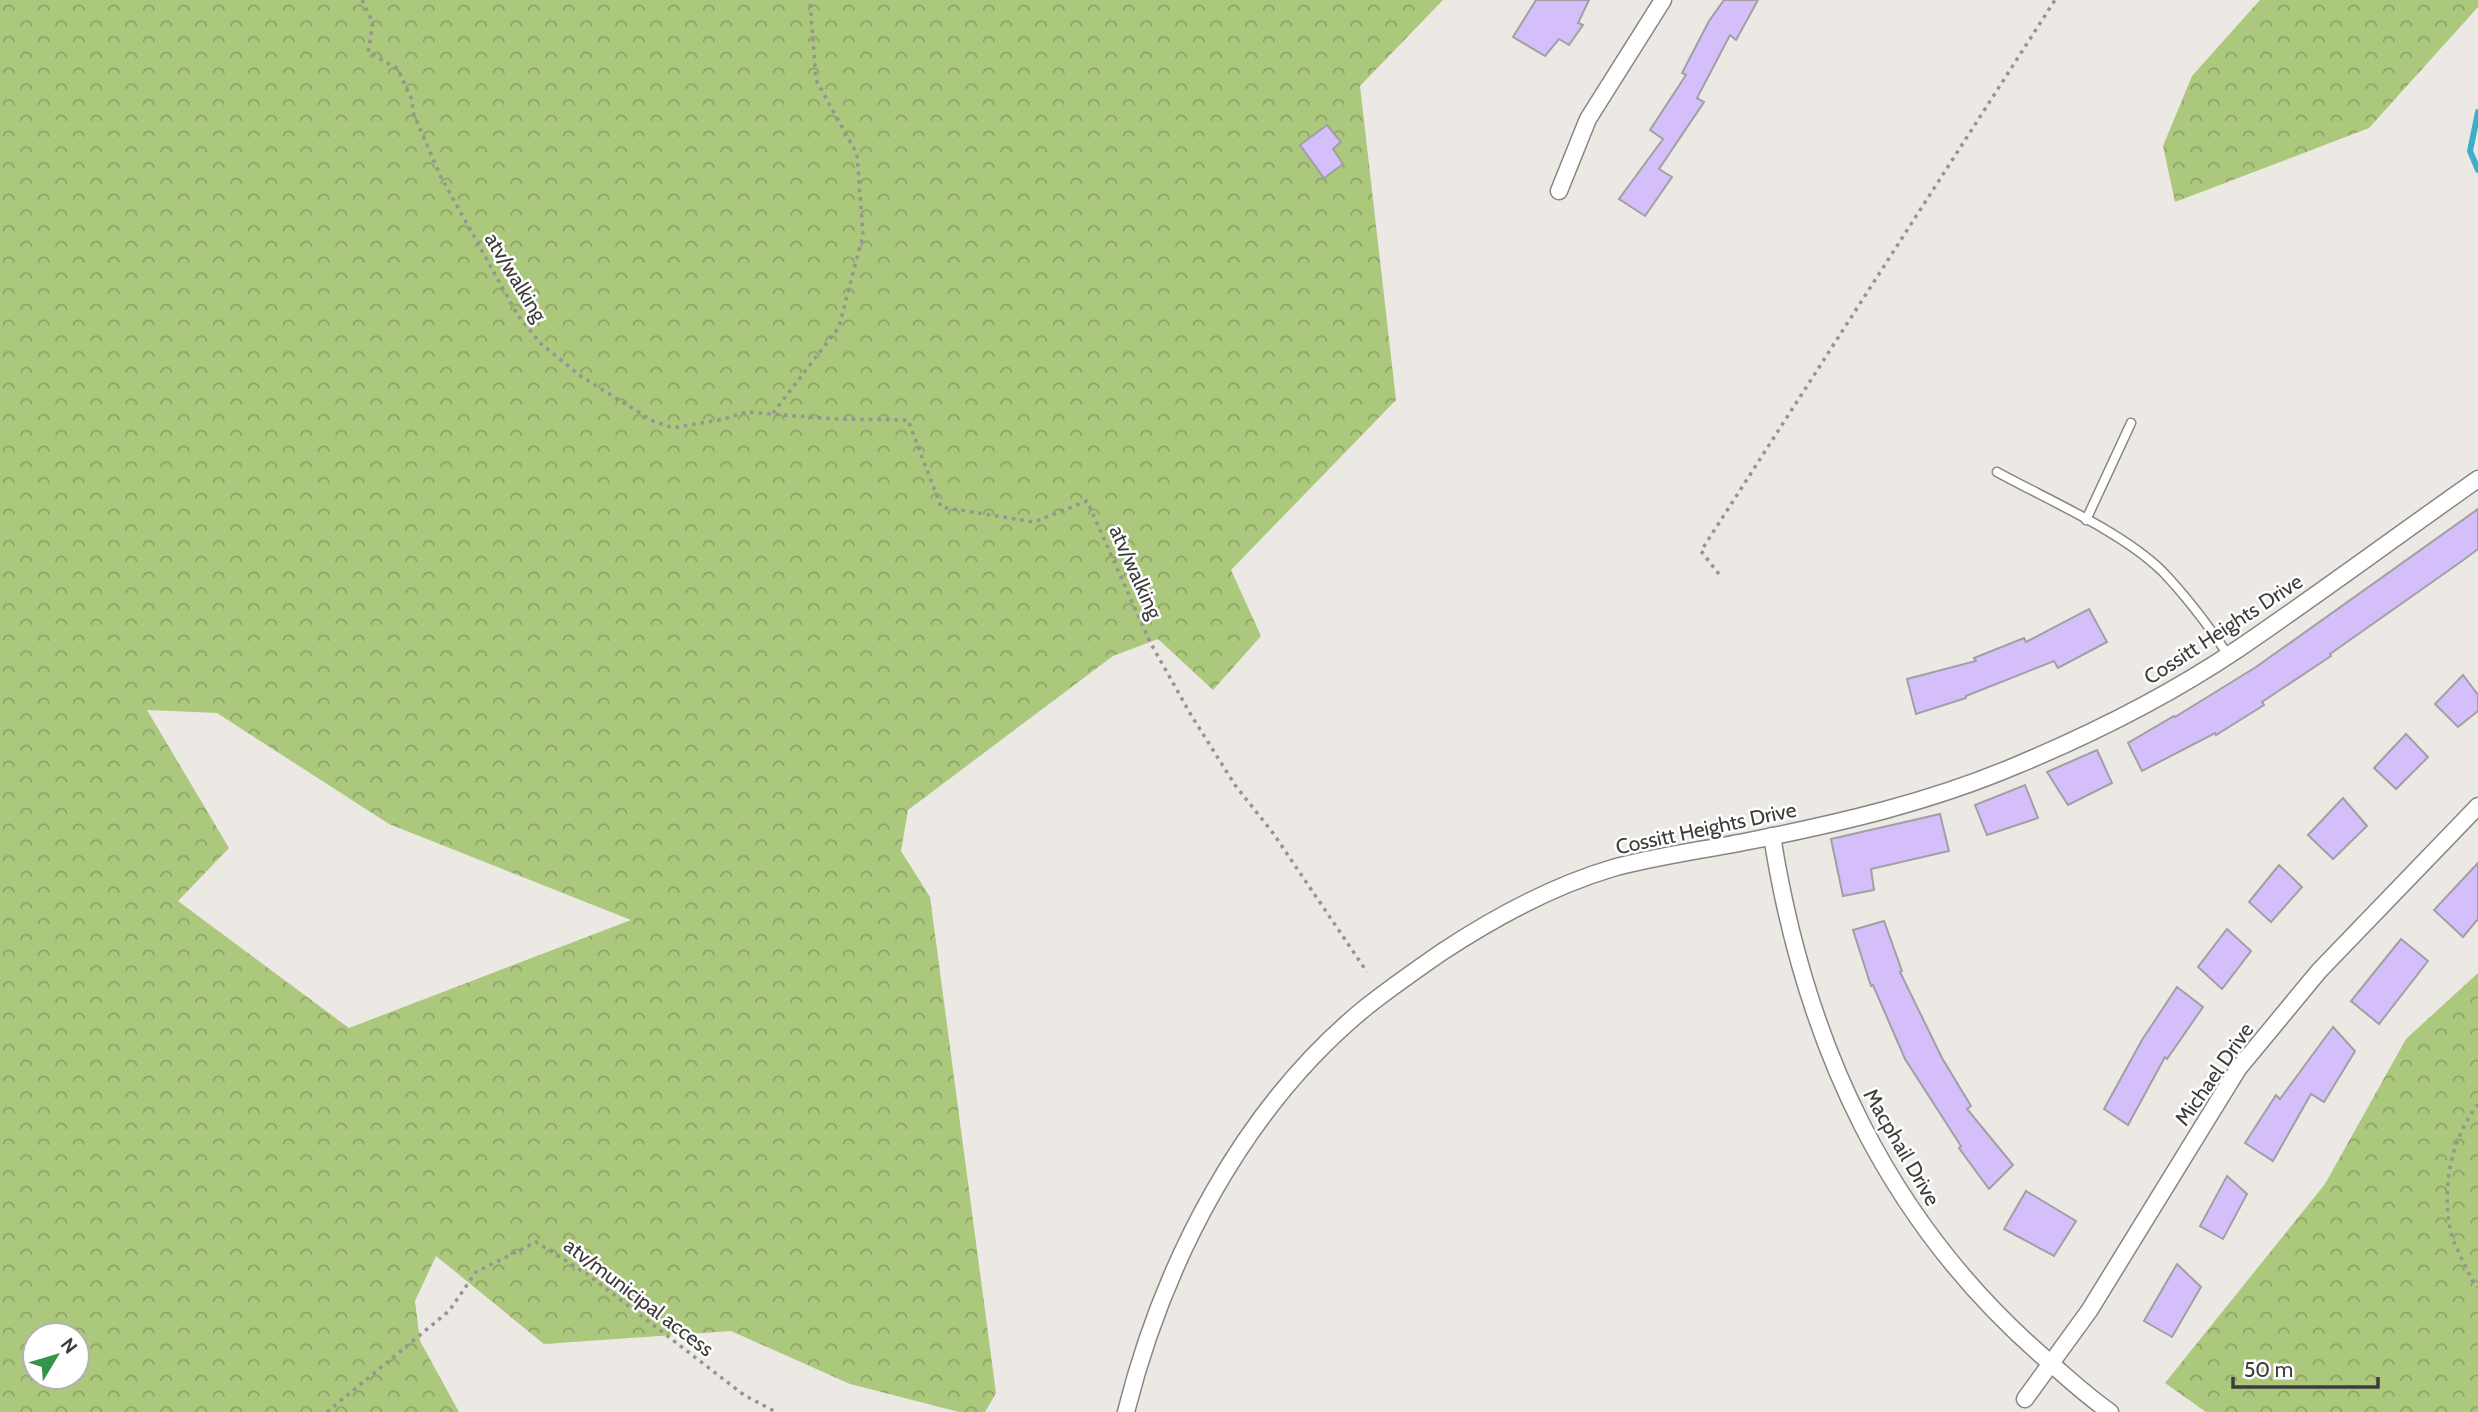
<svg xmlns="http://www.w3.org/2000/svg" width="2478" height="1412" font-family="Cabin,sans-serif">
<defs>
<pattern id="forest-crowns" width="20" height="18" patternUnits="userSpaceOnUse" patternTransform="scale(1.75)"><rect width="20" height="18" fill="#abc87c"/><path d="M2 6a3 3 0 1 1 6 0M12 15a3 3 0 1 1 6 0" fill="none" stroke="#8da467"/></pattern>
</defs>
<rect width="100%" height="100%" fill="#ece9e4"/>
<g fill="url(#forest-crowns)" fill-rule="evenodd">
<path d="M0 0H1443L1360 86 1396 400 1231 570 1261 636 1213 690 1158 639 1113 656 908 810 901 851 930 897 996 1393 985 1412H959L850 1384 731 1331 544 1344 436 1256 415 1301 420 1341 459 1412H0ZM147 710 217 713 389 824 631 920 349 1028 178 901 229 848ZM35 1335H77V1377H35Z"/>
<path d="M2260 0H2478V7L2369 128 2175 202 2163 146 2192 76Z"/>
<path d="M2478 973V1412H2206L2165 1383 2325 1184 2406 1039Z"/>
</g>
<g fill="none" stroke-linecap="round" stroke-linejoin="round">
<path stroke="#40adc9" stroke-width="6" d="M2478 112 2470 151 2478 170"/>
</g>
<g fill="#d5bffa" stroke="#a19fa4" stroke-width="2">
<path d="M1536 0H1589L1578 23 1583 25 1569 45 1559 39 1545 56 1513 37Z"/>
<path d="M1724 0H1758L1736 40 1730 35 1697 98 1704 102 1659 169 1672 177 1645 216 1619 199 1663 139 1650 130 1686 75 1682 73 1709 21Z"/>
<path d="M1327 125 1341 142 1333 149 1343 164 1324 178 1300 145Z"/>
<path d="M2478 509V549L2462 561 2330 654 2331 656 2262 702 2264 705 2216 735 2215 733 2142 771 2128 743 2174 716 2175 717 2256 667Z"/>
<path d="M2089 609 2107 642 2058 668 2054 661 1966 696V698L1916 714 1907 679 1976 661 1974 658 2024 638 2026 642Z"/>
<path d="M2463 675 2478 695V711L2458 727 2435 704Z"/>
<path d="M2406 734 2428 757 2396 789 2374 768Z"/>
<path d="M2097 750 2112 783 2068 805 2047 772Z"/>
<path d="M2025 785 2038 818 1987 835 1975 805Z"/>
<path d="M2343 798 2367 826 2333 859 2308 835Z"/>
<path d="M1940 814 1949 851 1871 869 1874 890 1843 896 1831 839Z"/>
<path d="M2478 863V919L2463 937 2434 910Z"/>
<path d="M2279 865 2302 887 2271 922 2249 902Z"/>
<path d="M1884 921 1902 971 1900 972 1942 1058 1971 1106 1967 1109 2013 1165 1989 1189 1959 1148 1961 1146 1905 1059 1873 985 1871 986 1853 930Z"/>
<path d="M2227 929 2251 951 2222 989 2198 967Z"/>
<path d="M2401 939 2428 961 2379 1024 2351 1001Z"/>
<path d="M2177 987 2203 1007 2167 1059 2165 1057 2128 1125 2104 1109 2142 1040Z"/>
<path d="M2333 1027 2355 1051 2324 1102 2311 1094 2273 1161 2245 1143 2276 1095 2280 1099Z"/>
<path d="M2227 1176 2247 1194 2223 1239 2200 1226Z"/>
<path d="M2026 1191 2076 1221 2054 1256 2004 1229Z"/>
<path d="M2177 1264 2201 1287 2172 1337 2144 1321Z"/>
</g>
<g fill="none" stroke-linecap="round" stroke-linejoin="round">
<g stroke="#898682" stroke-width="11">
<g id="service">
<path d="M1997 472C2048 500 2121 531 2162 571 2187 597 2208 625 2228 655"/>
<path d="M2086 520 2131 423"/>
</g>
</g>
<g stroke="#898682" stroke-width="19">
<g id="minor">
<path d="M1559 191 1588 119 1663 0"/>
<path d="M1772 836C1805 1044 1887 1223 2048 1361 2069 1379 2088 1397 2110 1412"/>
<path d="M2025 1399 2089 1311 2238 1069 2319 971 2478 806"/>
<path d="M1126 1412C1164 1261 1243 1108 1365 1008 1390 988 1416 970 1442 952 1495 917 1552 886 1613 868 1657 856 1704 850 1749 841 1840 823 1930 802 2015 766 2092 734 2168 696 2238 649 2319 594 2398 535 2478 479"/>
</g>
</g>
<g stroke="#979491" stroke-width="3.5" stroke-dasharray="3.5 5" stroke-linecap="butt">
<path d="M362 0 373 23 368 52 398 69 411 98 414 115 441 177 517 314 540 343 582 377 653 421 673 428 724 419 746 412 835 419 908 420 941 507 1034 522 1087 501 1150 642 1191 715 1235 785 1273 833 1367 972"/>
<path d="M773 413 839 327 863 235 857 154 816 80 810 0"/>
<path d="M1719 574 1701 551 2055 0"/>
<path d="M2478 1104C2451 1140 2442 1185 2450 1229 2454 1246 2465 1264 2472 1280L2478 1287"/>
<path d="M327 1412 449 1311 476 1272 536 1242 587 1274 744 1395 776 1412"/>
</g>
<use href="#service" stroke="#fff" stroke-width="8"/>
<use href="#minor" stroke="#fff" stroke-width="16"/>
</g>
<g text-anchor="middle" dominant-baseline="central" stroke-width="5" stroke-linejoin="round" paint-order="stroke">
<g font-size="21" fill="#3e3c3b" stroke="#fff">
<text transform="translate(516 277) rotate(59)">atv/walking</text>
<text transform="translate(1136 572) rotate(66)">atv/walking</text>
<text transform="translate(2223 629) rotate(-33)">Cossitt Heights Drive</text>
<text transform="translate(1706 828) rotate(-12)">Cossitt Heights Drive</text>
<text transform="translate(2214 1074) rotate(-55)">Michael Drive</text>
<text transform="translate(1902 1147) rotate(60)">Macphail Drive</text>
<text transform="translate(639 1297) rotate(37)">atv/municipal access</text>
</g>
</g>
<g transform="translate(56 1356) rotate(52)"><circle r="33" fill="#ffffff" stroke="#b2b1b1" stroke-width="2"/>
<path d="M0-5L12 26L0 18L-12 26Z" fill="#349447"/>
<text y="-10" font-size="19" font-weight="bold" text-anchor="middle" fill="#3e3c3b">N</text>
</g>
<path d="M2233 1377v10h145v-10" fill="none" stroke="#3e3c3b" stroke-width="3.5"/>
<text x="2244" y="1377" font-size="21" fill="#3e3c3b" stroke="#ffffff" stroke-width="5" paint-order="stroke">50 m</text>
</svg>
